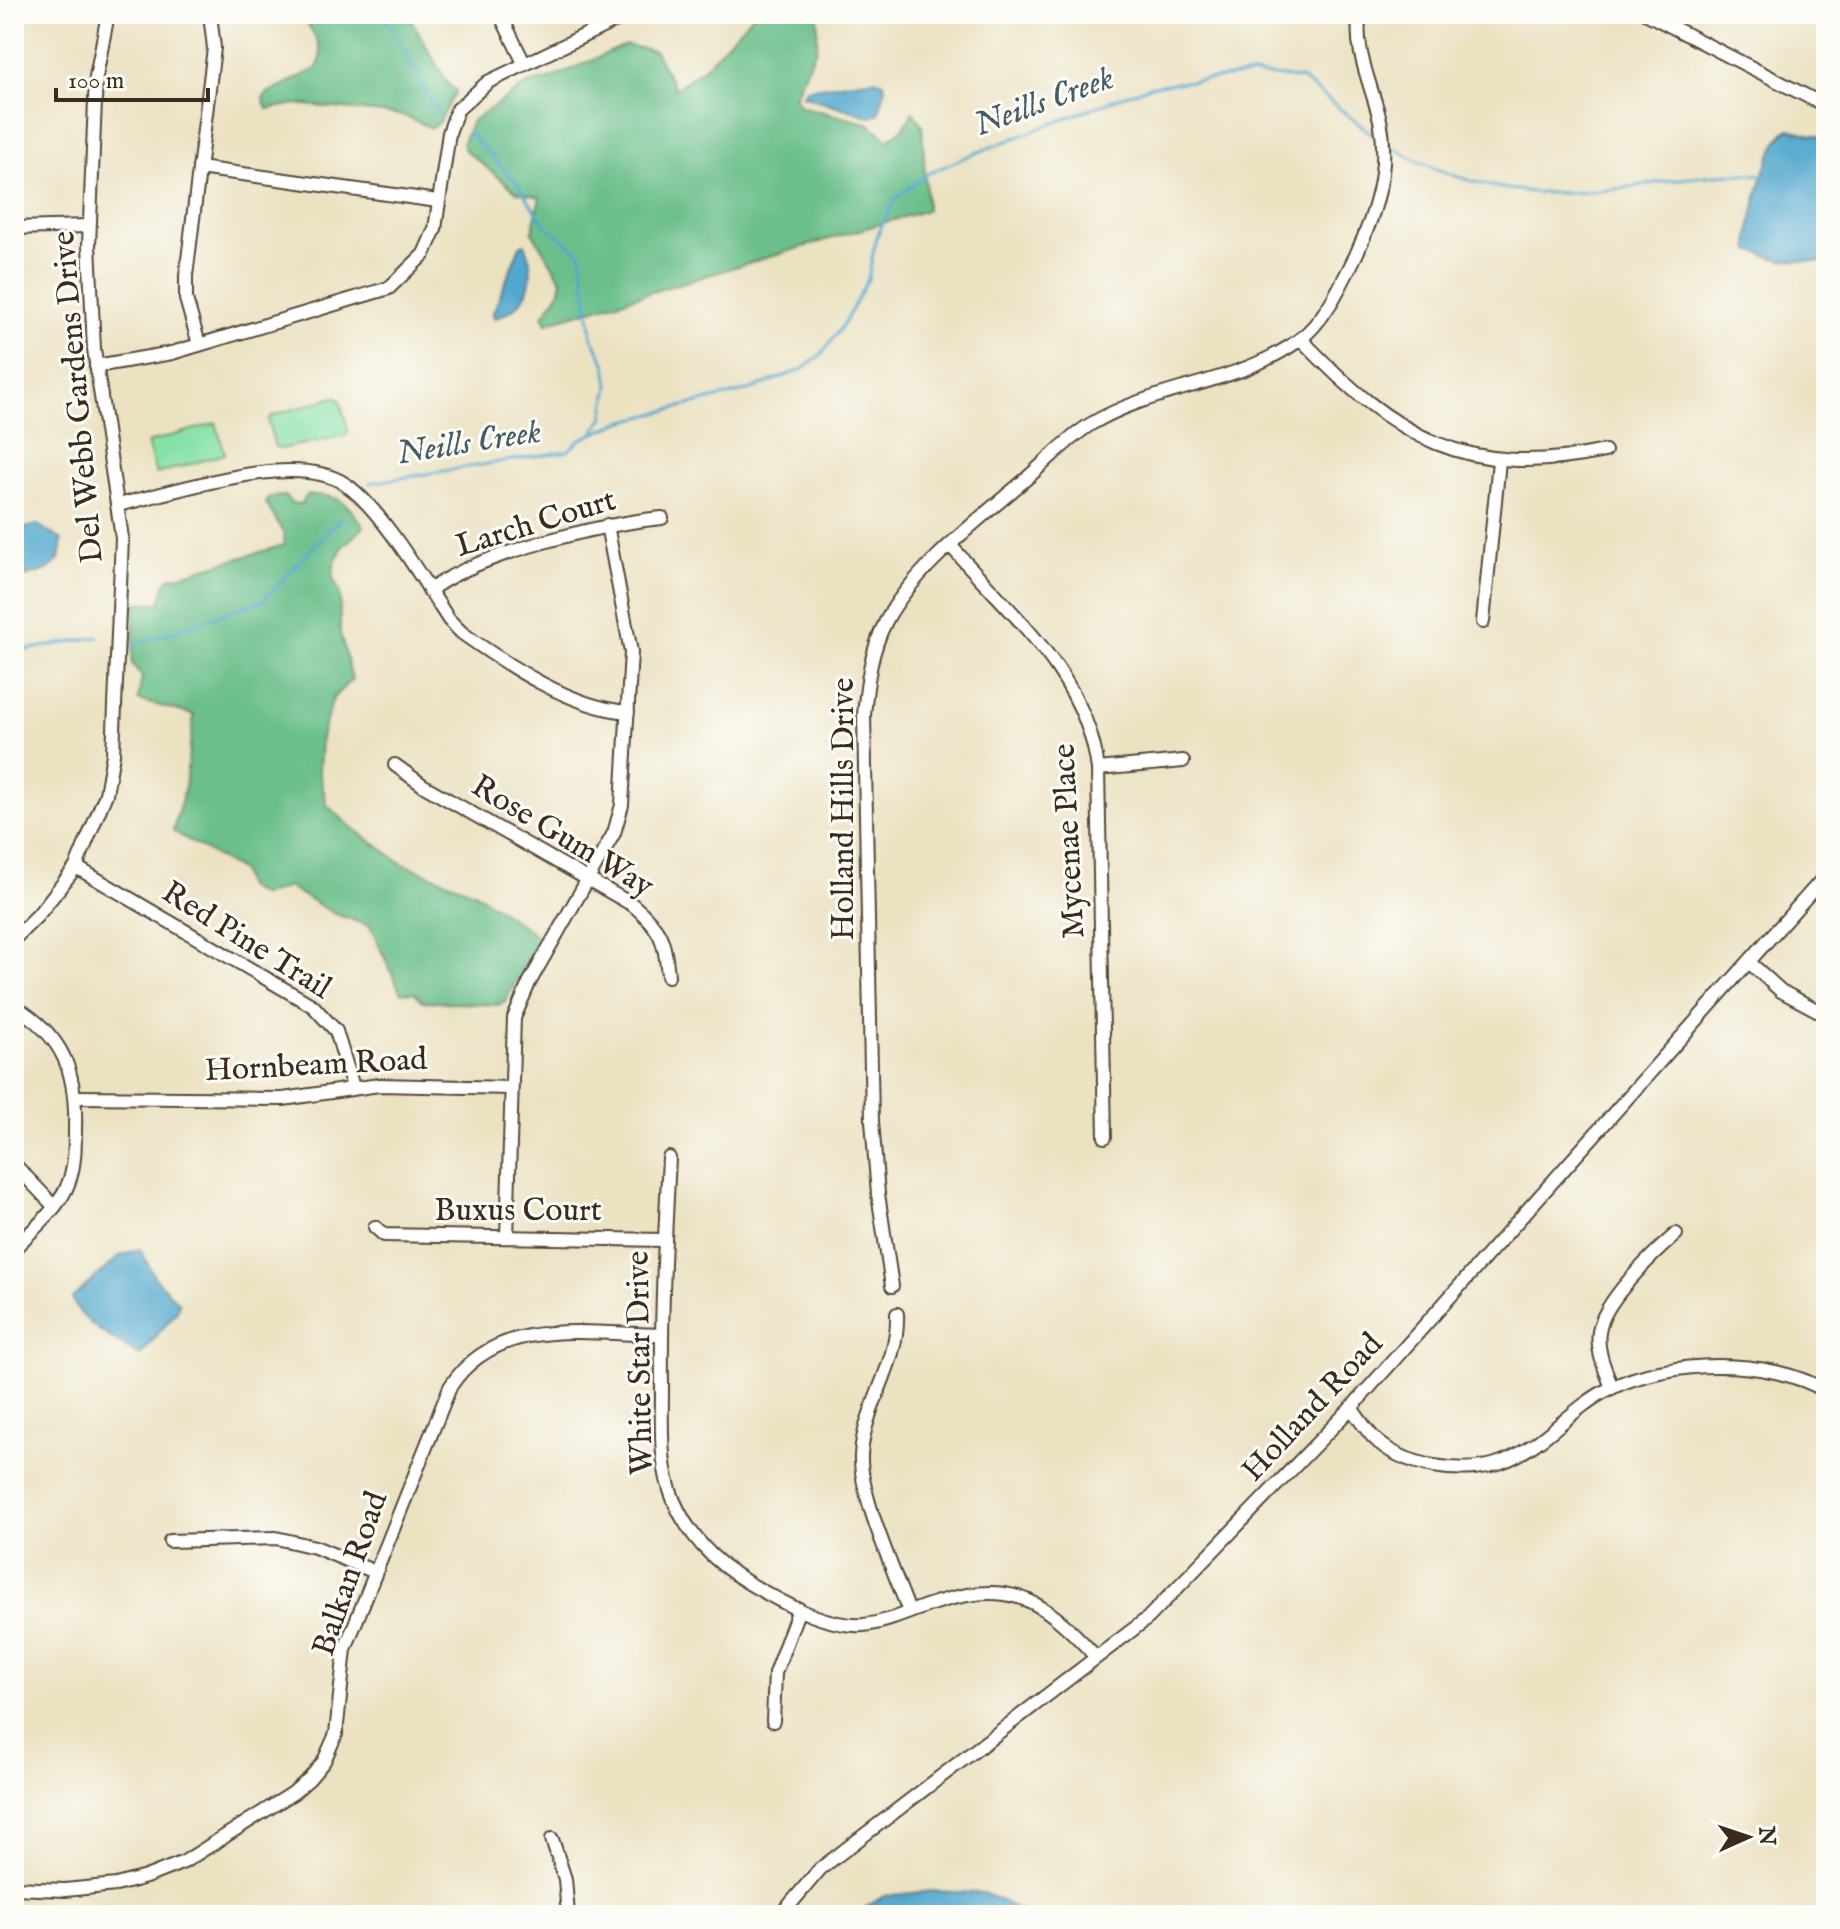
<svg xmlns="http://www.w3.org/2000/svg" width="1840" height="1929" font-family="'IM FELL English',serif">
<rect width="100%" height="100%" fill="#fdfcf7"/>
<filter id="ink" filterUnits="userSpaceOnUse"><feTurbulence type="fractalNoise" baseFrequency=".0125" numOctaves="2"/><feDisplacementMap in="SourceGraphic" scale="16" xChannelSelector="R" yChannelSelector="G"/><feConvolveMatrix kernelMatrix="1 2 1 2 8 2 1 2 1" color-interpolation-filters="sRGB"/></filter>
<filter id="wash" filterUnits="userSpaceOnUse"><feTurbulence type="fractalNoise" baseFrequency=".006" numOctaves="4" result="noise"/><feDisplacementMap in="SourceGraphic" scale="32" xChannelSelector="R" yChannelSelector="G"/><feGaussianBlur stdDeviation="1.8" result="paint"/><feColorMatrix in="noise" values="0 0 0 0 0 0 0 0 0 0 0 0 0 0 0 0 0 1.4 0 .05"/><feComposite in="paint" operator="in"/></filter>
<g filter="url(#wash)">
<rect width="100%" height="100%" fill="#ebe2c2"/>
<g fill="#86e1a7" stroke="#608662" stroke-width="2">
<path d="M334 397 340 400 348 430 346 435 281 449 275 447 268 421 271 416Z"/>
<path d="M216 423 225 454 156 474 147 443Z"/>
</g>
<g fill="#6cbf8c" stroke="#547455" stroke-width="2">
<path d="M301 14H408L447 83 456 91 439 123 432 128 402 115 296 104 267 109 263 98 269 92 316 69C330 51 310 30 301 14Z"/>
<path d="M754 14H818L817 47 794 97 800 106 869 124 889 140 904 127 913 112 922 125 927 210 547 323 543 316 559 293 562 281 532 232 540 197 517 192 465 150 462 144 472 121 528 84 552 78 625 45 655 51 675 89 704 68Z"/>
<path d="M307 495C342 495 344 500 364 527L343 546 334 564 333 579 340 591V633L352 679 333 698 321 737 319 771 327 805 351 827 403 864 474 892 539 937 505 1002 496 1005 422 1001 414 992 401 993 370 926 335 914 288 887 262 896 246 887 241 871 173 831 185 787 194 715 138 700 142 676 132 664 135 603H160L167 579 284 545V534L266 503 269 497 285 496 291 503 301 504Z"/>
</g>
<g fill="#51a7ce" stroke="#466876" stroke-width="2">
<path d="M874 79 884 82 885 90 878 114 871 117 802 95 807 89Z"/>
<path d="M1789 129 1826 138V262L1780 260 1750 250C1745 228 1769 138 1789 129Z"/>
<path d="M525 244C537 277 531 306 495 318L492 315 520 246Z"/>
<path d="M38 525 62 540 59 560 47 570 14 580V530Z"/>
<path d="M140 1249 155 1278 179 1303 177 1311 140 1356C119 1342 80 1324 72 1298L120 1256Z"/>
<path d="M932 1891 984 1893 1030 1915 868 1914 866 1907 884 1896Z"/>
</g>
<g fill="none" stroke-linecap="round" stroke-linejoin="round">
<g stroke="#51a7ce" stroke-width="3">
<path d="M384 14 439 115"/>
<path d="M468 132 516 182 545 225 581 254 592 337 606 365 609 385 603 419 593 433"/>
<path d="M1387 144C1462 189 1537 201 1624 188 1670 181 1717 171 1764 175"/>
<path d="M370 483 568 451 581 439 621 422 749 390 803 369 822 354 845 322 868 279 876 238 895 199 925 175 968 156 1150 86 1253 74 1302 79 1377 138"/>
<path d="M134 645 263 600 340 519"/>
<path d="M14 652 99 637"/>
</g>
</g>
</g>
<g filter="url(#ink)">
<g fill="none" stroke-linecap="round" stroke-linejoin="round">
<g stroke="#554637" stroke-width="16">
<g id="minor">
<path d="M500 14 524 63"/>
<path d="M1647 14 1826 106"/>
<path d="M199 168 438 201"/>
<path d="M14 228 89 226"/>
<path d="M1301 339C1395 438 1466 480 1605 451"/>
<path d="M199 344 186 299V276L214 48 210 14"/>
<path d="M96 366 172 353 389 288 424 254 435 229 449 133 457 110 488 82 629 14"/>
<path d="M118 505C176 492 294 450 345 484 381 508 424 582 449 620L462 633C507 665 572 708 628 712"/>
<path d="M950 545C1010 614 1086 674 1098 769L1105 1137"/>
<path d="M429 591C475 554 602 524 662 518"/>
<path d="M1483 622 1499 461"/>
<path d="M395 765 424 786 633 905C661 929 665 940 668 976"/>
<path d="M1098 769 1183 761"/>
<path d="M76 867 313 1006 336 1031 353 1087"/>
<path d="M14 939 38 915 76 867 106 794 113 754 122 538 94 349 89 245 96 77 108 14"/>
<path d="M1750 963 1781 991 1826 1015"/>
<path d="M14 1006C64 1036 77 1073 75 1129 75 1149 75 1170 66 1189 55 1212 31 1231 14 1249"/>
<path d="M76 1097 283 1099 379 1085 510 1088"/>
<path d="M669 1158C665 1235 661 1311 662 1388 662 1426 659 1466 674 1501 693 1545 725 1571 766 1593 793 1608 830 1627 863 1625 885 1623 906 1613 926 1606 1007 1578 1040 1595 1095 1656"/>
<path d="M14 1164 54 1206"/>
<path d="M375 1227 384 1235 664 1240"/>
<path d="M507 1237 514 1018 529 983 614 833 622 805 631 652 607 525"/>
<path d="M892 1286 878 1194 872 1121 864 715C867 682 871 650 886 621 913 569 982 517 1026 479 1047 461 1068 438 1091 424 1156 385 1238 385 1299 340 1325 321 1342 283 1356 255 1376 212 1390 168 1380 120 1372 86 1353 49 1360 14"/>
<path d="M897 1314C899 1365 864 1405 861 1455 859 1495 895 1572 909 1612"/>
<path d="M1612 1388C1606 1371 1596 1351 1599 1332 1602 1302 1653 1254 1676 1234"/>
<path d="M1351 1408C1358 1417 1365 1428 1373 1437 1402 1467 1466 1477 1504 1461 1544 1446 1571 1408 1609 1389 1669 1359 1768 1357 1826 1391"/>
<path d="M170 1541 276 1538 315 1547 375 1572"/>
<path d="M773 1721 775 1673 799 1609"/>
<path d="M552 1839 565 1879 568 1915"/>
<path d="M14 1888 65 1890 116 1885 146 1877 184 1862 293 1793 310 1778 324 1761 336 1734 345 1649 450 1387C496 1315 587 1334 661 1335"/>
<path d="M781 1915 820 1869 1148 1618 1351 1408 1826 875"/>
</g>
</g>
<use href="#minor" stroke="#fff" stroke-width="12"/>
</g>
</g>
<g text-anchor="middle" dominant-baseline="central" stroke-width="6" stroke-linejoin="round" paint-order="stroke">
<g font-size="32" fill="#3b2a1e" stroke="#fdfcf7">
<text transform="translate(79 397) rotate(-95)">Del Webb Gardens Drive</text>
<text transform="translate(536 524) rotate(-17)">Larch Court</text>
<text transform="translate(844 809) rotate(-90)">Holland Hills Drive</text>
<text transform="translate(562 837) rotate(31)">Rose Gum Way</text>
<text transform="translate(1070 841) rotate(-93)">Mycenae Place</text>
<text transform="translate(246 941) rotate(32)">Red Pine Trail</text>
<text transform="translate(316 1066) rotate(-3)">Hornbeam Road</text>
<text x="518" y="1211">Buxus Court</text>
<text transform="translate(641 1363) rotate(-91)">White Star Drive</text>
<text transform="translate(1313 1408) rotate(-47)">Holland Road</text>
<text transform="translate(351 1574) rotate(-71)">Balkan Road</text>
</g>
<g font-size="34" font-style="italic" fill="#445c64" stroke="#fdfcf7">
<text transform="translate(1044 102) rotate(-20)">Neills Creek</text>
<text transform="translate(469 443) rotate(-9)">Neills Creek</text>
</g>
</g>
<rect width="1840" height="1929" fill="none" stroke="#fdfcf7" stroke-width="48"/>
<g transform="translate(1748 1837) rotate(87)" stroke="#fdfcf7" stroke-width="6" paint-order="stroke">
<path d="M0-6L14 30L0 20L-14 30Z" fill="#3b2a1e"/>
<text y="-12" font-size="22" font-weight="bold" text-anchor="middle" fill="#3b2a1e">N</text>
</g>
<path d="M56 88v12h152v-12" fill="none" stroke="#3b2a1e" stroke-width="4"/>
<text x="68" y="88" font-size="24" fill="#3b2a1e" stroke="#fdfcf7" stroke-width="6" paint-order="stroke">100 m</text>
</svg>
